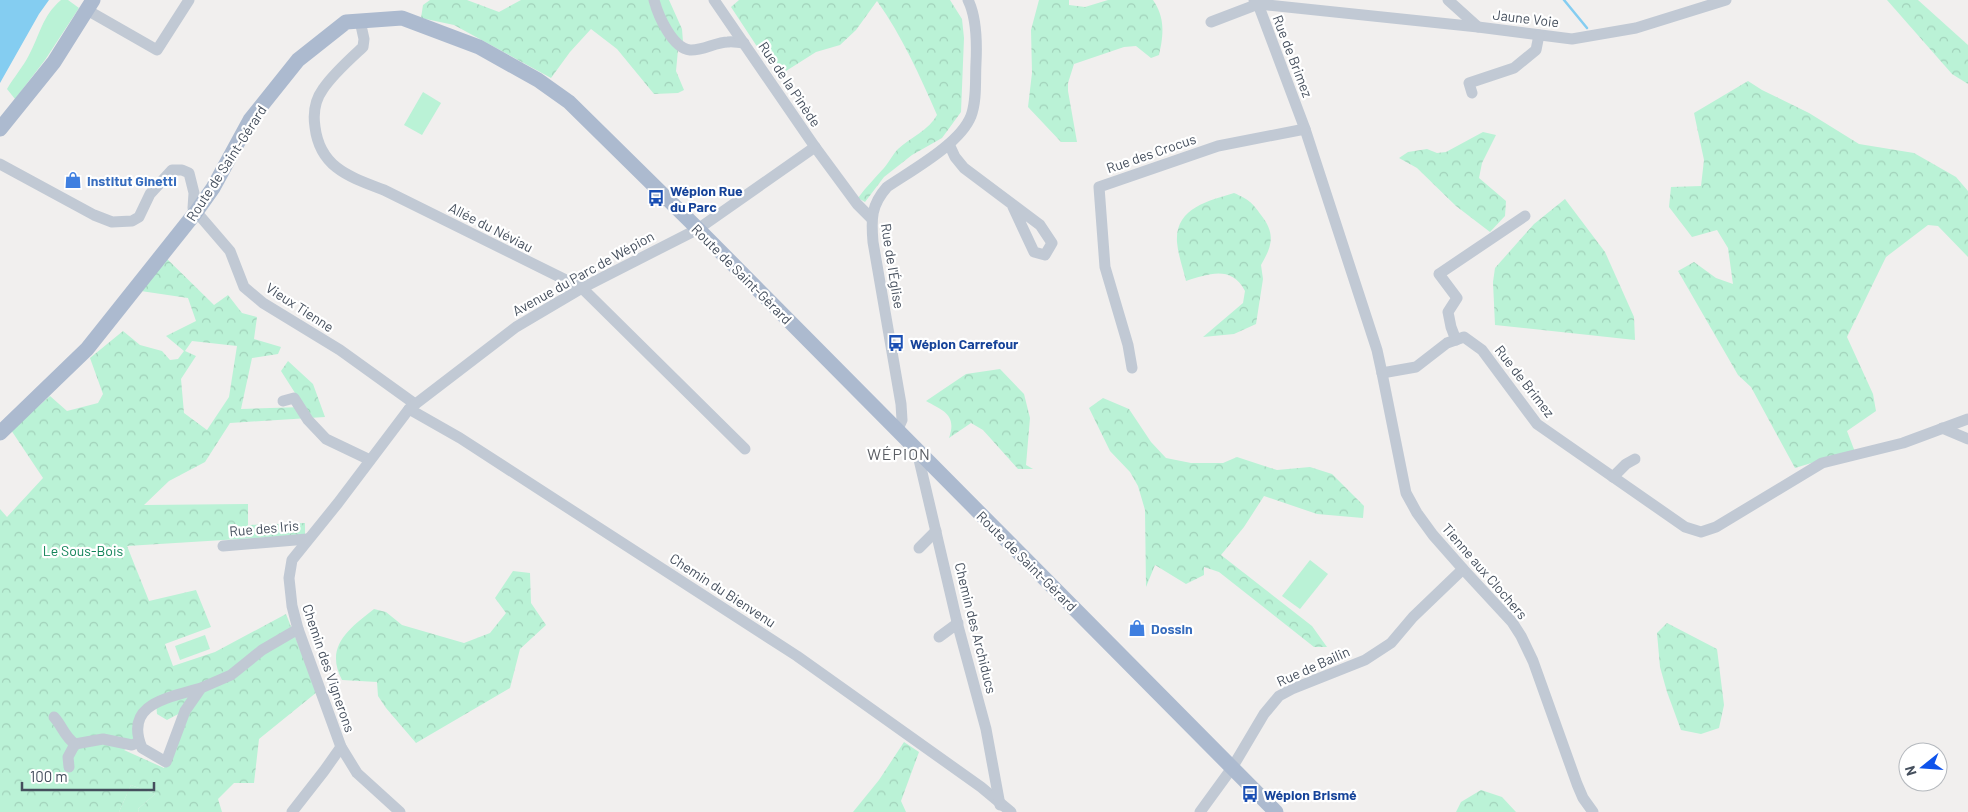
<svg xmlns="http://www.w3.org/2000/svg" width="1968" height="812" font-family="Barlow,sans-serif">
<defs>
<pattern id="forest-crowns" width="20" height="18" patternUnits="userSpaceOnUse" patternTransform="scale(1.25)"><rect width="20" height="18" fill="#baf2d6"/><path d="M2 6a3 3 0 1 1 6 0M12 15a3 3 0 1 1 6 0" fill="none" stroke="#a1d1ba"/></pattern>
</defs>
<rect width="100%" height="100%" fill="#f1efee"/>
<g fill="#baf2d6">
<path d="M61 0H68L79 8 45 60 15 99 7 89C14 77 23 67 29 55 40 35 42 16 61 0Z"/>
<path d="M423 92 441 103 422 135 404 125Z"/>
<path d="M1310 560 1328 574 1300 609 1282 596Z"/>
<path d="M205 635 210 649 180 660 175 646Z"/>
<path d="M131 785 155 794 138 809 139 812H119Z"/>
</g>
<g fill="url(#forest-crowns)" fill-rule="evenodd">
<path d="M430 0H467L499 12 521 0H669L682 29 683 42 678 50 676 71 684 90 678 93 654 94 617 49 591 29 570 52 551 78 454 25 421 18 423 5Z"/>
<path d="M739 0H950L962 19 964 38 961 112 942 138 912 155 884 177 865 202 858 198C866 187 875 178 884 168 889 162 893 154 898 149 911 137 929 130 937 115 920 76 902 36 877 1L856 30 840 45 816 52 786 71 756 45 731 7Z"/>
<path d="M1039 0H1069V5L1085 7 1108 0H1153C1165 17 1164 35 1159 55L1151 58 1136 46 1124 47 1074 64 1068 83V91L1077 142H1061L1028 107 1032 73 1031 30Z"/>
<path d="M1887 0H1918L1968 45V84L1952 74Z"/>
<path d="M1748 81 1762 90 1809 113 1859 144 1914 153 1956 177 1968 191V257L1938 226 1928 225 1886 257 1847 337 1873 394 1876 411 1847 431 1855 452 1831 457 1795 468 1751 387 1738 375 1678 271 1694 262 1716 278 1733 284 1728 248 1717 230 1692 237 1669 207 1671 187 1701 186 1704 160 1694 113Z"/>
<path d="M1483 132 1496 135 1482 163 1479 178 1506 201 1505 216 1490 232 1456 206 1417 168 1399 158 1408 152 1427 149 1437 153 1446 152Z"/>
<path d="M1234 193C1248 199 1252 202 1261 215 1276 234 1272 246 1261 265L1263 279 1256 324 1234 334 1203 337 1243 303 1245 291C1231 265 1209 274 1186 281 1183 268 1178 255 1177 242 1175 208 1208 201 1234 193Z"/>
<path d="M1565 199 1605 252 1634 317 1635 340 1495 325 1493 282 1495 268 1534 224Z"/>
<path d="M162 254 214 305 228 295 242 313 257 317 254 339 281 347 278 354 252 358 241 409 304 407 281 371 288 361 313 384 325 417 230 423 205 462 169 481 144 505 248 504V525L305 523V535L127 546 149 601 196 590 211 627 165 644 173 666 215 652 286 614 317 692 259 739 254 783H234L218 799 222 812H139L138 809 155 794 131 785 119 812H0V509L7 517 43 478 11 430 50 396 67 411 98 403 103 394 90 358 123 331 140 345 162 351 170 360 178 359 184 351 166 336 196 321 188 298 134 290ZM192 341 237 346 229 397 207 430 184 413 181 379 196 356 185 351ZM156 702 157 714 167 720 184 711 164 768 124 750 139 742 142 712Z"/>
<path d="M1000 369 1024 394 1030 418 1026 465 1033 469H1018L983 430 971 423 949 438C957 415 944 411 926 401L966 374Z"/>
<path d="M1103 398 1129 409 1151 442 1166 458 1191 463H1223L1237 457 1277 470 1310 467 1332 474 1364 506 1363 518 1317 514 1264 496 1244 527 1221 555 1312 626 1327 647H1314L1219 572 1204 567V575L1186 584 1155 565 1146 587 1145 510 1138 486 1130 472 1110 451 1089 408Z"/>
<path d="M513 571 530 573 531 603 546 625 520 649 510 688 416 743 386 708 378 696 377 682 342 680C324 646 350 628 374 609L386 612 402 625 464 643 490 633 506 613 495 598Z"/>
<path d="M1667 623 1717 649 1724 705 1719 728 1701 734 1681 730 1667 692 1660 667 1657 633Z"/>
<path d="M904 742 919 752 901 801 906 812H853L879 780Z"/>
<path d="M1481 790 1502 797 1516 812H1456L1461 802Z"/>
</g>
<path fill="#84cdf1" d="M0 0H49L39 14 0 83Z"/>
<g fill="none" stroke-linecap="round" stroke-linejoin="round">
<path stroke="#84cdf1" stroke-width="2.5" d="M1564 0 1587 28"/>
<g stroke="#c1c9d4" stroke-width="11">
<path d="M654 0C658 15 672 48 690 50 702 51 716 42 728 42 733 41 739 43 744 43"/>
<path d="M714 0 815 147 857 204 871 218"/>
<path d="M1254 0 1258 4 1305 129 1377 350 1382 373 1416 367 1447 343 1464 337 1482 350 1537 424 1685 527 1701 532 1716 527 1822 463 1903 443 1968 419"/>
<path d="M1448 0 1478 27"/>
<path d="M87 10 157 50 189 0"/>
<path d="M360 21 364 39 363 47C349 60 333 74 323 89 315 100 313 114 315 127 320 168 350 177 384 190L582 288 745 449"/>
<path d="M1211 22 1258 4 1478 27 1572 39 1636 28 1726 0"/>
<path d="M1472 93 1469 83 1514 68 1536 50 1539 35"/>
<path d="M949 144 955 157 964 168 1040 225 1052 243 1045 255 1034 252 1013 207"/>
<path d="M0 164 94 215 112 222 132 221 139 217 150 194 172 170H182L189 173 194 193 193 208 230 251 244 287 263 303 340 350 415 404"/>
<path d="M1456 340 1451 327 1448 312 1457 298 1439 274 1525 216"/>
<path d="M1132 368 1128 345 1105 267 1099 187 1218 146 1305 129"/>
<path d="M1382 373 1406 493 1417 513 1433 535 1463 569 1512 622 1521 636 1533 661 1577 784 1583 798 1593 812"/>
<path d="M283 401 294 398 308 420 326 439 370 460"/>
<path d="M409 409 460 438 797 656 981 787 1011 812"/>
<path d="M1942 428 1968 439"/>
<path d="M897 431 902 420 901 404 873 242C871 219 871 205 887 187 912 170 960 144 971 116 977 100 975 81 976 63 977 43 977 18 968 0"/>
<path d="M917 451 958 626 986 729 1000 805"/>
<path d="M1613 477 1626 464 1635 459"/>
<path d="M223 546 307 539"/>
<path d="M919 548 936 531"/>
<path d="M939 637 958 623"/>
<path d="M201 688C169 698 123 703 142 748L166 762 185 711 201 688 231 675 262 650 298 629"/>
<path d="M54 717C63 727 64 736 75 744L103 739 132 745 139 742"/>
<path d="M69 767 68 757 75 744"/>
<path d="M292 812 324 771 341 747"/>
<path d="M400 812 357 773 341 747 298 629 292 606 289 578 292 560 338 503 409 409 516 327 582 288 698 229 815 147"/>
<path d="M1200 812 1232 768 1264 714 1279 696 1292 689 1365 660 1391 643 1413 617 1463 569"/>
</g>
<g stroke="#acbacf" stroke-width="15">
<path d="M0 129 54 62 93 0"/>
<path d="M0 433 87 349 196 212 213 188 250 120 298 60 346 22 402 18 479 47 538 80 569 102 698 229 1276 812"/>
</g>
</g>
<defs>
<g id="shop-bare" transform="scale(1.35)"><path d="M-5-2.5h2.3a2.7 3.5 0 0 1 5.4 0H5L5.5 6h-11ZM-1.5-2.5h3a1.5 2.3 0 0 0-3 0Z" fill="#3f7fe0" stroke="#fff" stroke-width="2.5" paint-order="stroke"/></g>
<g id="bus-bare" transform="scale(1.35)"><path d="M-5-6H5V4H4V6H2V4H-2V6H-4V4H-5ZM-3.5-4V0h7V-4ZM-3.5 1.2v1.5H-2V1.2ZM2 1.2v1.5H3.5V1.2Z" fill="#1a4fb4" stroke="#fff" stroke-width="2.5" paint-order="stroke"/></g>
</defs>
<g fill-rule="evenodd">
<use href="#shop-bare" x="73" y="180"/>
<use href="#bus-bare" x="656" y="198"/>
<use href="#bus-bare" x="896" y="343"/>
<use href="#shop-bare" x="1137" y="628"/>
<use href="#bus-bare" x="1250" y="794"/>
</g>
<g text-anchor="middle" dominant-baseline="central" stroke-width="4.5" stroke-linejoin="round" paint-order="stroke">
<g font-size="14" fill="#454f5d" stroke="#fff">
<text transform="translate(1526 18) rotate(7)">Jaune Voie</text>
<text transform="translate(1293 56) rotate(69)">Rue de Brimez</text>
<text transform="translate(790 84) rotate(56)">Rue de la Pinède</text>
<text transform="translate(1151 153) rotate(-19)">Rue des Crocus</text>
<text transform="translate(226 163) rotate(-57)">Route de Saint-Gérard</text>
<text transform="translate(491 227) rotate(27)">Allée du Néviau</text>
<text transform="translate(893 266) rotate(81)">Rue de l'Église</text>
<text transform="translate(583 273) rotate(-29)">Avenue du Parc de Wépion</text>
<text transform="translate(742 274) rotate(45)">Route de Saint-Gérard</text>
<text transform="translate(300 307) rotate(33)">Vieux Tienne</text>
<text transform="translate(1525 381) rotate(52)">Rue de Brimez</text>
<text transform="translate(264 528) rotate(-5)">Rue des Iris</text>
<text transform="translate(1027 561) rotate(45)">Route de Saint-Gérard</text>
<text transform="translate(1485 571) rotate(49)">Tienne aux Clochers</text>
<text transform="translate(723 590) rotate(33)">Chemin du Bienvenu</text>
<text transform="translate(976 628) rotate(76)">Chemin des Archiducs</text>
<text transform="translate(1313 666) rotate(-24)">Rue de Bailin</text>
<text transform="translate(329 668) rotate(71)">Chemin des Vignerons</text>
</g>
<g font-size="14" font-weight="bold" fill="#366cbe" stroke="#fff" text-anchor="start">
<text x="87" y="180">Institut Ginetti</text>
<text x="1151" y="628">Dossin</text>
</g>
<g font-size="14" font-weight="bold" fill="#164399" stroke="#fff" text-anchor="start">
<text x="670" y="190">Wépion Rue<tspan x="670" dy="16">du Parc</tspan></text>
<text x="910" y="343">Wépion Carrefour</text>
<text x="1264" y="794">Wépion Brismé</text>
</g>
<g font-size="14" fill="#118358" stroke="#fff">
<text x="83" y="550">Le Sous-Bois</text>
</g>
<g font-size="16" letter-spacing="1" fill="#5b5e64" stroke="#fff">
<text x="899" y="453">WÉPION</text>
</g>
</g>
<g transform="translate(1923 767) rotate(253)"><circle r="24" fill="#ffffff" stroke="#b5b9be"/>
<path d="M0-4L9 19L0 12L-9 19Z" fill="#0e53eb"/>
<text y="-8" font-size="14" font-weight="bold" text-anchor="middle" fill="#454f5d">N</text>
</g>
<path d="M22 782v8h132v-8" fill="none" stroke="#454f5d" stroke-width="2.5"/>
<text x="30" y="782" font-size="15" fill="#454f5d" stroke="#ffffff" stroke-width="4" paint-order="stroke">100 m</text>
</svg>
